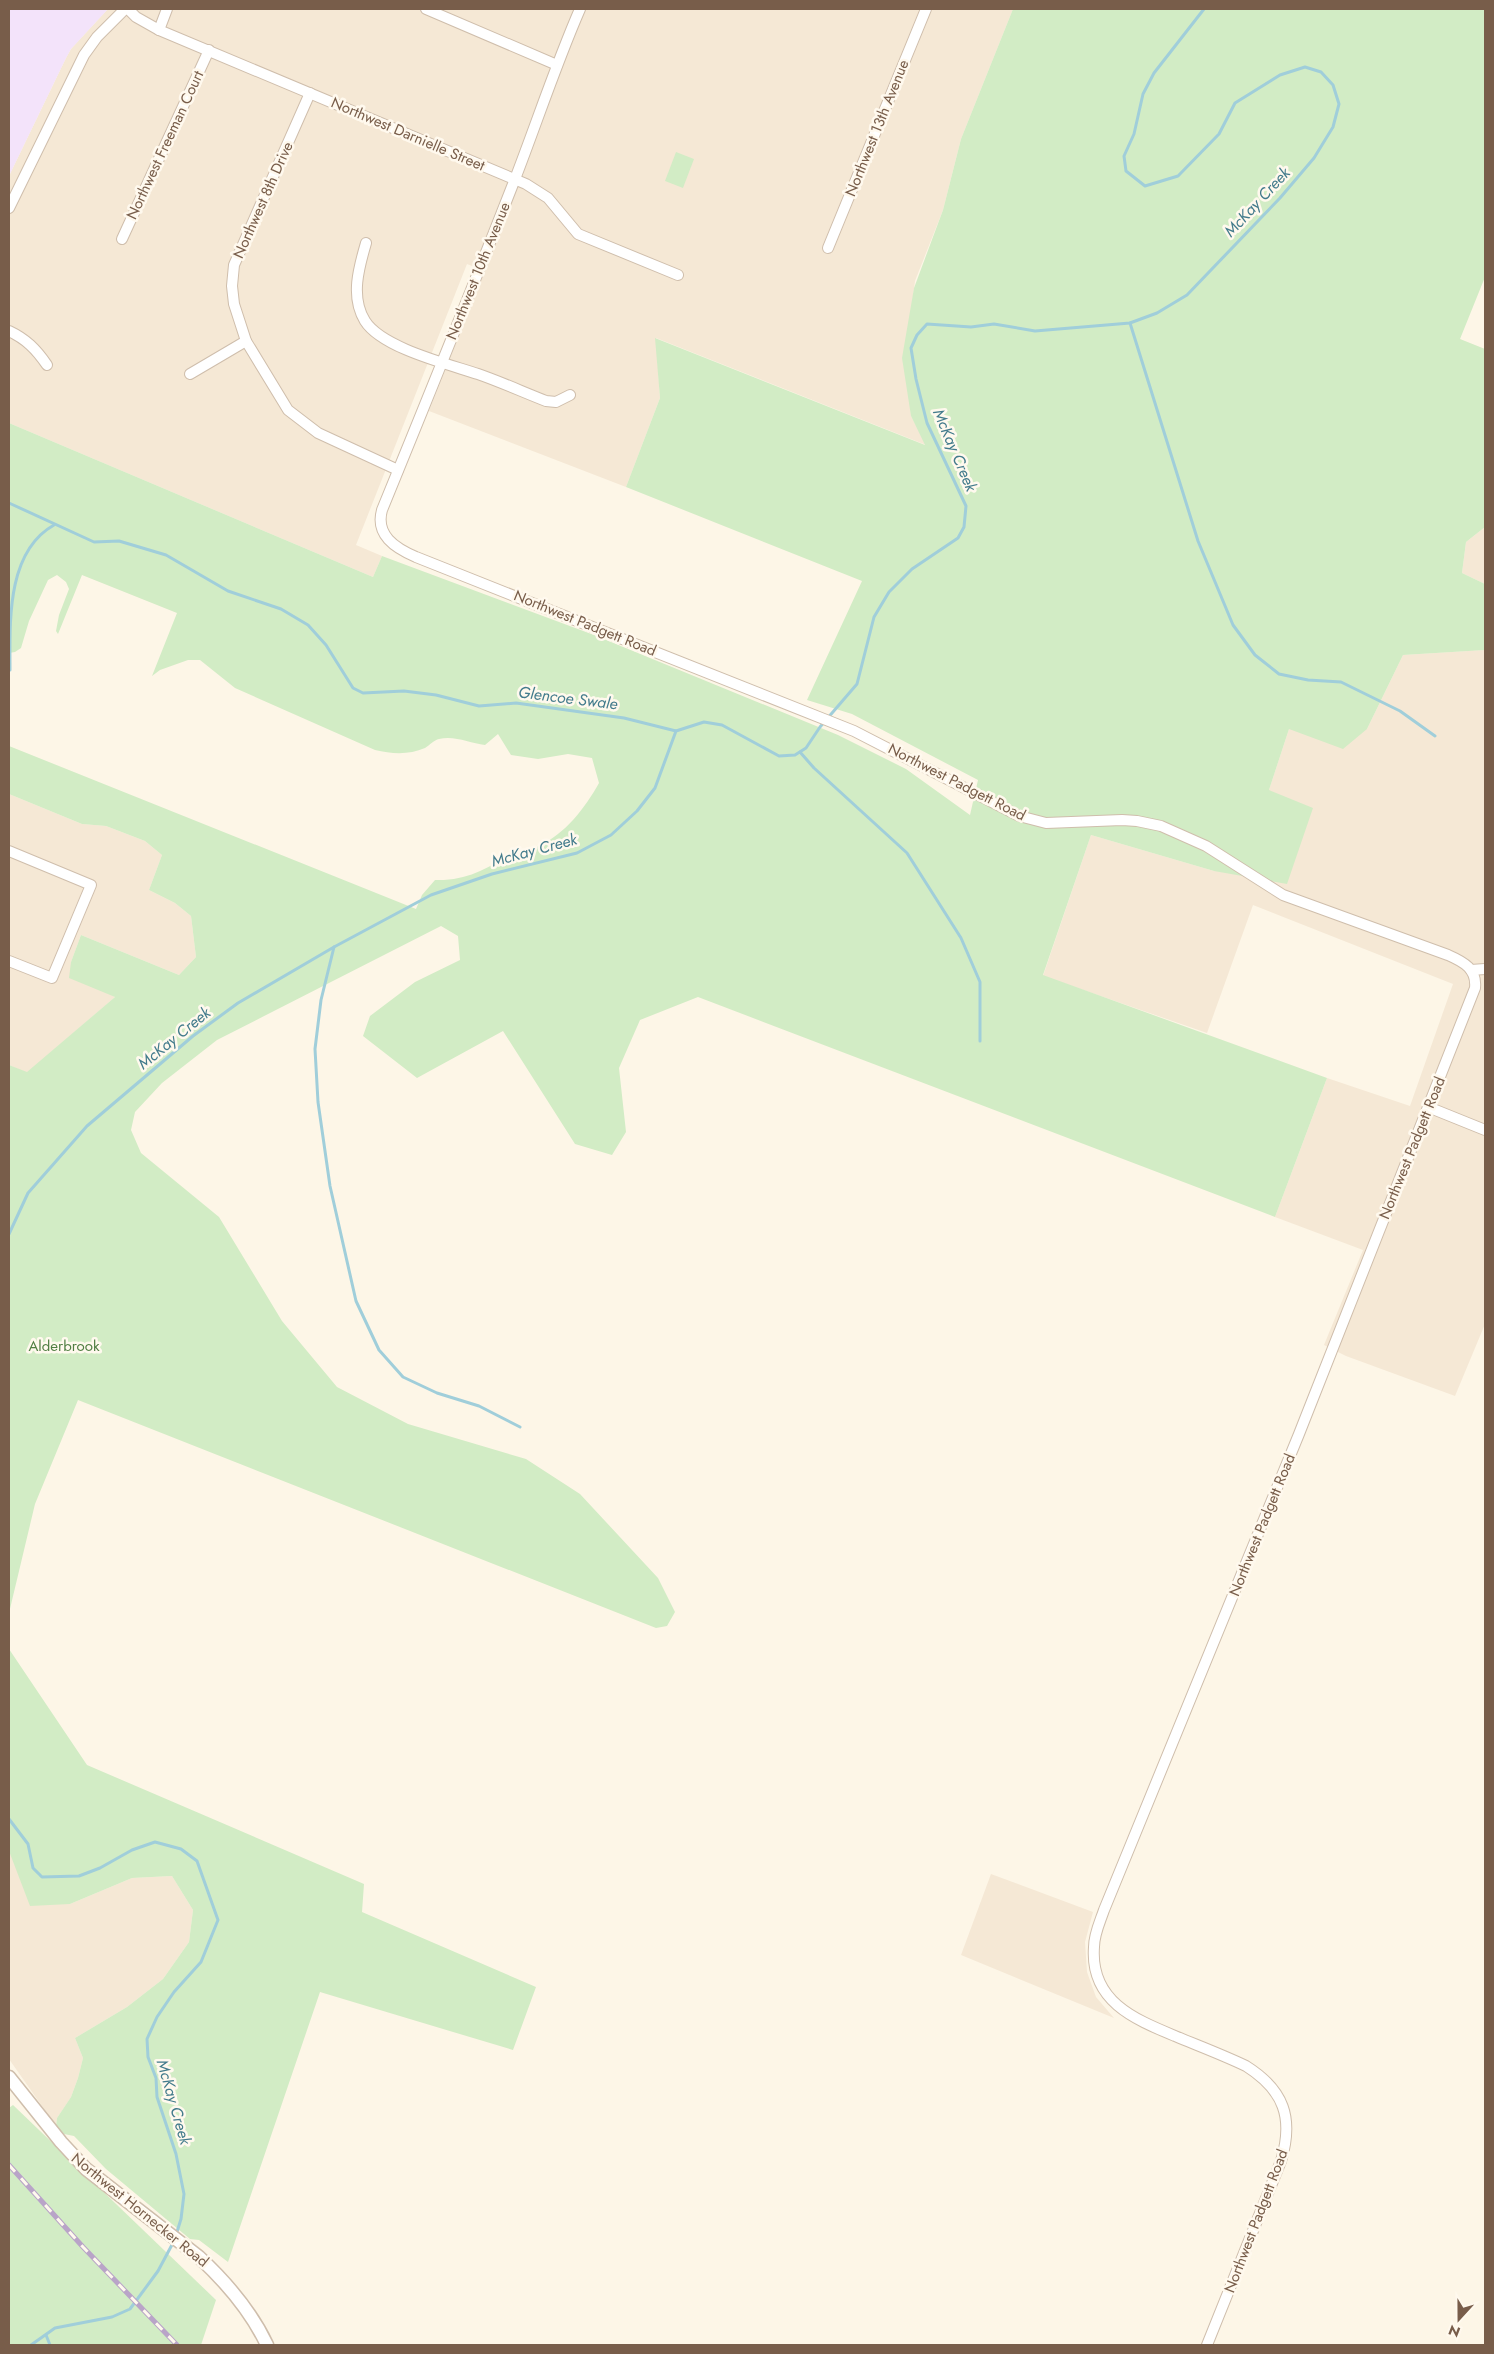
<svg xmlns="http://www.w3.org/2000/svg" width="1494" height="2354" font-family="Jost,sans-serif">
<rect width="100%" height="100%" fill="#fdf6e7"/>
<g fill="#f5e8d5">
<path d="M108 9H1013L961 139 943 210 915 281 907 341 911 416 926 445 656 338 660 398 626 487 429 411 485 271 467 264 356 545 382 556 373 577 9 423V176L66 58 71 49Z"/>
<path d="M1485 527V584L1462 573 1466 542Z"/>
<path d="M1485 650V1324L1455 1396 1346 1356 1324 1345 1363 1250 1275 1217 1327 1078 1410 1106 1453 984 1253 905 1207 1033 1043 976 1091 835 1214 871 1269 790 1289 729H1367L1403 655Z"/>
<path d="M9 794 82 824 106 826 145 841 162 855 149 890 175 903 191 916 196 957 179 975 81 935 71 962V972L115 997 27 1073 9 1065Z"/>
<path d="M9 1851 70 1904 132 1878 172 1876 193 1910 189 1942 163 1979 127 2007 75 2038 83 2058 78 2078 71 2097 57 2118 56 2126 9 2059Z"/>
<path d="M991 1874 1093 1912 1085 1942 1087 1972 1096 1997 1114 2018 961 1955Z"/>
</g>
<path fill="#f3e3fa" d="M9 9H108L71 49 66 58 9 176Z"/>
<g fill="#d2ecc5">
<path d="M1013 9H1485V277L1460 339 1485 349V527L1466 542 1462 573 1485 584V650L1403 655 1367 729 1343 749 1289 729 1269 790 1313 808 1287 884 1214 871 1091 835 1043 975 1327 1078 1275 1217 698 997 640 1020 619 1068 626 1132 612 1155 575 1144 503 1031 417 1078 363 1036 370 1016 415 982 460 960 458 936 441 926 217 1040 162 1083 135 1112 131 1130 141 1153 219 1217 282 1321 337 1387 408 1424 526 1459 580 1494 658 1578 675 1612 667 1626 656 1628 78 1400 35 1504 9 1613V1065L27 1072 115 997 69 978 71 962 81 935 179 975 196 957 191 916 175 903 149 890 162 855 145 841 106 826 82 824 9 794V746L416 909 422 895 435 880C467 881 486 869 513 853 521 849 531 850 539 846 565 834 585 808 599 783L592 758 568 754 538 759 511 755 498 734 485 745C470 743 454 735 439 739 434 740 430 745 425 748 409 755 392 754 375 750L235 688 200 660H188L160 670 152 676 177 613 82 575 58 634 56 631 59 615 69 589 66 582 57 575 48 580 29 621 21 648 15 652 9 653V423L373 577 382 556 594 635 838 735 906 769 970 815 978 780 852 714 807 700 862 581 626 487 660 398 655 338 925 445 911 416 902 358 914 288 943 210 961 139Z"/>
<path d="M676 152 694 159 683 188 665 181Z"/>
<path d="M9 1649 87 1765 364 1884 362 1912 536 1987 513 2050 320 1992 228 2262 199 2240 190 2239 106 2169 74 2136 64 2134 56 2126 57 2118 71 2097 78 2078 83 2058 75 2038 127 2007 163 1979 189 1942 193 1910 172 1876 132 1878 70 1904 30 1906 9 1851Z"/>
<path d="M13 2105 216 2300 201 2345H9V2108Z"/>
</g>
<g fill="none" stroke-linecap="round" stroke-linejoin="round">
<g stroke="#a0ceda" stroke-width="3">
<path d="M1130 323 1198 541 1233 625 1255 655 1279 674 1308 680 1341 682 1400 711 1435 736"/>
<path d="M9 503 94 542 119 541 166 555 228 591 281 609 308 625 326 645 353 688 363 693 404 691 436 695 479 706 516 703 624 718 676 731"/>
<path d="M10 670C10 623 6 552 54 525"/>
<path d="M800 752 814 768 907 853 961 938 980 982V1041"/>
<path d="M334 947 321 1000 315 1049 318 1102 330 1186 356 1301 379 1350 403 1377 437 1393 479 1406 520 1427"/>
<path d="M9 1234 28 1193 87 1126 193 1036 238 1003 334 947 431 895 492 874 577 853 611 835 637 811 655 788 676 731 704 722 722 725 779 756 795 755 806 748 820 727 857 684 874 617 889 592 912 569 958 538 964 527 966 506 927 423 916 379 911 348 917 335 927 324 971 327 994 324 1035 331 1130 323 1157 313 1187 295 1280 198 1314 158 1333 127 1339 104 1333 85 1321 72 1305 67 1280 75 1235 103 1219 134 1178 176 1145 186 1126 171 1124 156 1134 134 1143 94 1154 73 1204 9"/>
<path d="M9 1819 28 1844 33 1868 42 1877 79 1876 100 1868 132 1850 155 1842 181 1849 197 1861 218 1920 201 1962 174 1992 157 2017 147 2039 148 2057 156 2078 157 2097 176 2154 184 2194 181 2219 176 2235"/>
<path d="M46 2335 50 2345"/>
<path d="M31 2345 55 2328 112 2317 130 2309 158 2271 174 2241"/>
</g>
<g stroke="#cfbeac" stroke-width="12">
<g id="minor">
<path d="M128 9 136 17 159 30 526 184 548 198 578 234 678 275"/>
<path d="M426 9 557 65"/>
<path d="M580 9C556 64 537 122 515 179 472 289 427 400 382 510 375 535 395 548 416 557L854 731 1019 816 1046 823 1122 820 1137 821 1161 826 1206 846 1283 895 1448 955C1464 962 1477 969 1475 988L1299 1434 1104 1910C1100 1922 1094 1934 1094 1947 1090 2001 1134 2019 1175 2036 1199 2046 1223 2055 1246 2066 1284 2090 1294 2118 1281 2161L1207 2345"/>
<path d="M159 30 167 9"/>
<path d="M310 93 234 265 232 286 234 304 246 341 288 410 318 433 398 470"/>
<path d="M9 208 84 55 97 37 125 9"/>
<path d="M122 239 209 50"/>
<path d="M366 243C359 267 350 297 365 321 382 348 448 364 478 374 501 382 523 392 546 401L556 402 570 395"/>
<path d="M828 248 926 9"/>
<path d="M9 331C26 339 36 349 47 365"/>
<path d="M190 374 246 341"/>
<path d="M9 851 91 885 52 978 9 961"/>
<path d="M1471 970 1485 969"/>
<path d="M1428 1107 1485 1130"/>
</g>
</g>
<g stroke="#cfbeac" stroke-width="15">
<path id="tertiary" d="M9 2077 61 2142 86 2169 199 2257C227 2283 251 2311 267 2345"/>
</g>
<use href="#minor" stroke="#fff" stroke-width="10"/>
<use href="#tertiary" stroke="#fff" stroke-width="12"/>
<g stroke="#b9a4c8" stroke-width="5">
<path id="rail" d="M9 2165 83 2247 177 2345"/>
</g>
<use href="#rail" stroke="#fff9ee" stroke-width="3" stroke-dasharray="9" stroke-linecap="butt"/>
</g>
<g text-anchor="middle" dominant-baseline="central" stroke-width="5" stroke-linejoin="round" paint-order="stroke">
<g font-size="15" fill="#785d4a" stroke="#fff9ee">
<text transform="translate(877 128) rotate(-68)">Northwest 13th Avenue</text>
<text transform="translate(408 134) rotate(23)">Northwest Darnielle Street</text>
<text transform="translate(165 145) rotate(-65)">Northwest Freeman Court</text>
<text transform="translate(263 200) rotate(-66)">Northwest 8th Drive</text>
<text transform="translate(478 271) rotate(-68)">Northwest 10th Avenue</text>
<text transform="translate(585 623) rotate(22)">Northwest Padgett Road</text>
<text transform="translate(957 782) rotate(27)">Northwest Padgett Road</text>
<text transform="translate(1412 1148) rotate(-68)">Northwest Padgett Road</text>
<text transform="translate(1262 1525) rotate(-68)">Northwest Padgett Road</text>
<text transform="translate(140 2210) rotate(39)">Northwest Hornecker Road</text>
<text transform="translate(1256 2221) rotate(-69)">Northwest Padgett Road</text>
</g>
<g font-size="15" fill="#507e42" stroke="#fff9ee">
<text x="64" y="1346">Alderbrook</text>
</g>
<g font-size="16" font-style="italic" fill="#437b8c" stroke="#fff9ee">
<text transform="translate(1257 202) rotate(-47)">McKay Creek</text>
<text transform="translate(955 450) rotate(67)">McKay Creek</text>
<text transform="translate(568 698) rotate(7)">Glencoe Swale</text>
<text transform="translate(534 850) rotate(-15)">McKay Creek</text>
<text transform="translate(174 1038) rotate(-39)">McKay Creek</text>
<text transform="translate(174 2102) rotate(74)">McKay Creek</text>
</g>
</g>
<rect width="1494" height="2354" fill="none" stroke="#785d4a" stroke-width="20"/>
<g transform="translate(1459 2319) rotate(201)" stroke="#fff9ee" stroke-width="4" paint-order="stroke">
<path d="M0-4L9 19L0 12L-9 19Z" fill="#785d4a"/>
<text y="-8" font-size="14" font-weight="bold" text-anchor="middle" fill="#785d4a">N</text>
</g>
</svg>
